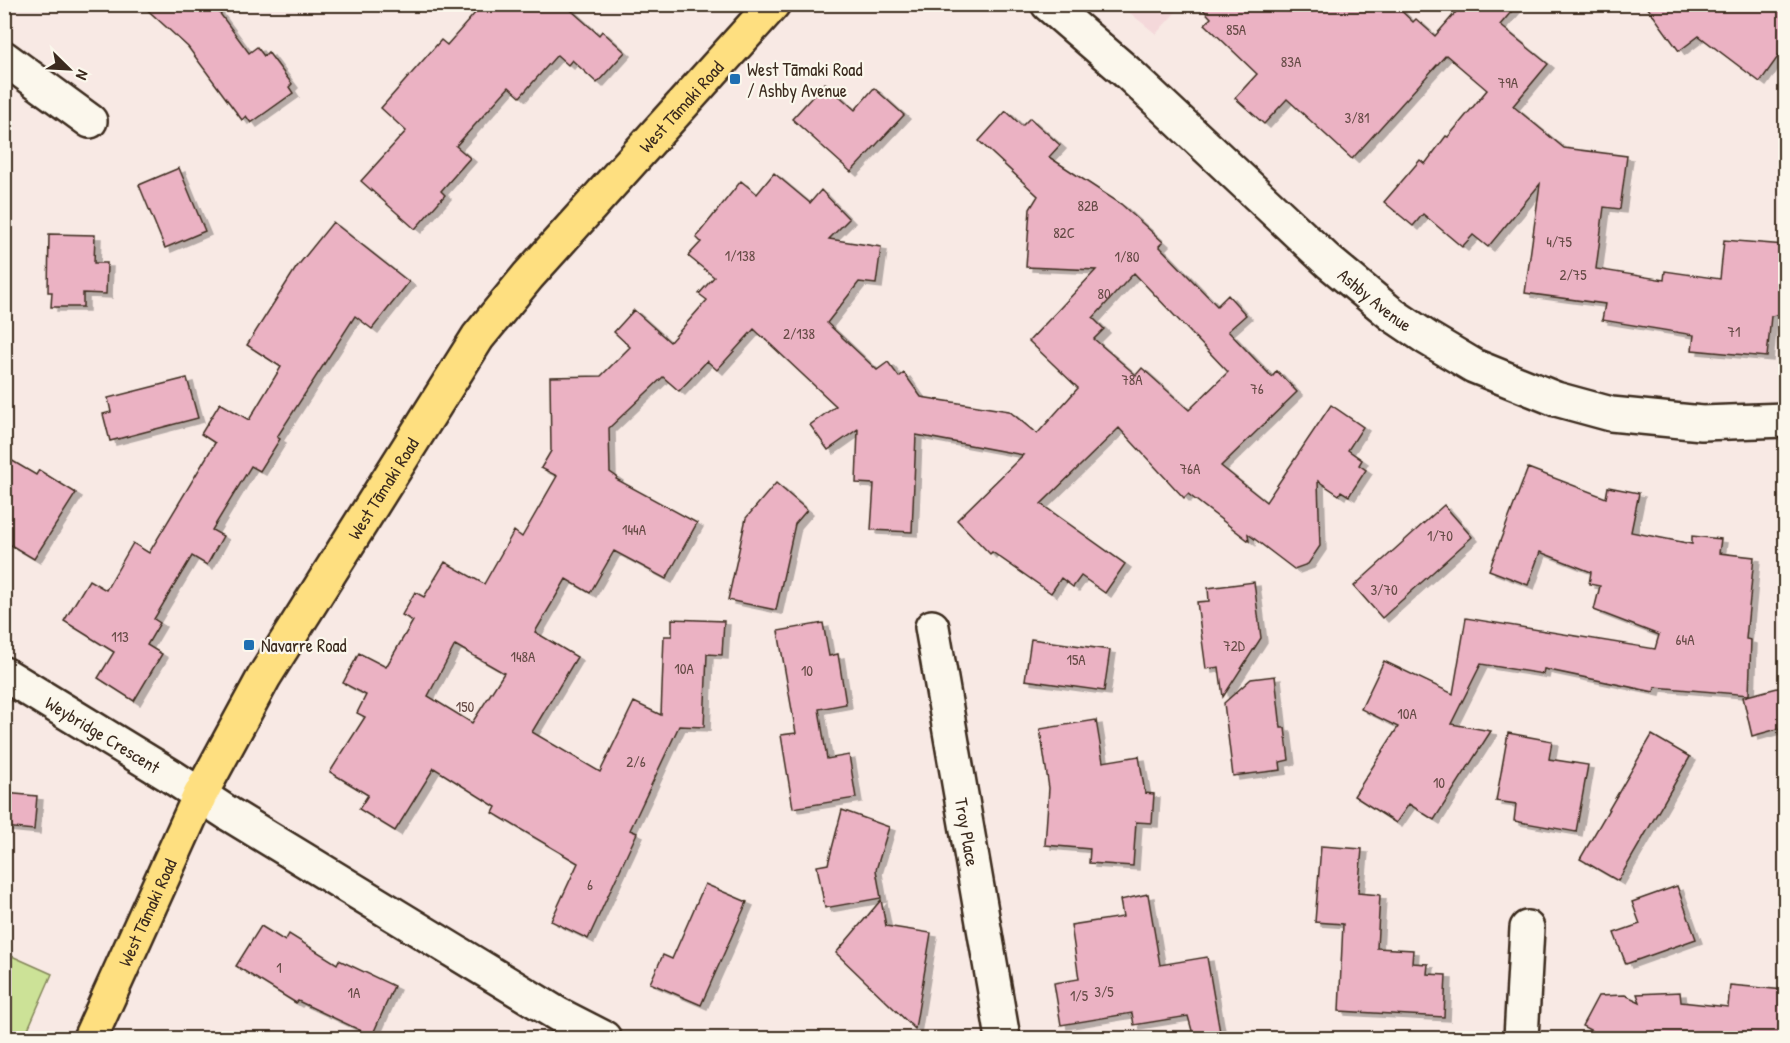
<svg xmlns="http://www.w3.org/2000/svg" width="1790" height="1043" font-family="'Patrick Hand',sans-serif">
<defs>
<filter id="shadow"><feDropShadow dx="6" dy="4" stdDeviation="0" flood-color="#0004"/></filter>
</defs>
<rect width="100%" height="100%" fill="#f8e9e4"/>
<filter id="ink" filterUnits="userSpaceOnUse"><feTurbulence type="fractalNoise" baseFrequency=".0167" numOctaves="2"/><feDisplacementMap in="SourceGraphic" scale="12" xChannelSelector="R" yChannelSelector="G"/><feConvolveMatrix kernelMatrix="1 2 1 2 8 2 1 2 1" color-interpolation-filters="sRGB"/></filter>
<g filter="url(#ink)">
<path fill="#f4d8da" d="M1120 5H1182L1156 34Z"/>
<path fill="#cce297" stroke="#84865a" stroke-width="1.5" d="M5 953 52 974 24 1038H5Z"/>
<g fill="#ebb2c3" stroke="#3b2a1e" stroke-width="1.5" fill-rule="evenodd" filter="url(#shadow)">
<path d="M141 4H213L249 53 257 47 264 56 268 52 292 84 289 87 293 93 251 123 246 116 242 120 188 47Z"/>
<path d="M483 4H564L599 35 602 31 625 52 597 83 572 60 568 65 557 55 520 97 509 87 456 146 470 158 441 191 445 195 415 229 361 181 406 131 381 108 441 40 447 45Z"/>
<path d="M1198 4H1394L1413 22 1416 19 1435 36 1463 4H1518L1500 25 1548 64 1513 106 1564 148 1627 156 1620 209 1604 207 1596 269 1664 280 1665 271 1720 279 1724 240 1785 245V313L1771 316 1767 357 1692 350 1694 335 1602 320 1605 304 1525 293 1540 184 1488 247 1473 235 1462 247 1423 214 1413 226 1384 202 1420 160 1425 164 1446 136 1448 137 1487 90 1446 55 1352 159 1287 99 1264 124 1235 98 1257 74 1205 24 1211 18Z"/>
<path d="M1645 4H1785V47L1760 82 1699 36 1679 51Z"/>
<path d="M825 83 855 110 874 88 904 115 851 172 792 119Z"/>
<path d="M1006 111 1022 126 1030 118 1060 145 1049 157 1121 204 1163 242 1159 246 1217 306 1228 295 1246 315 1228 331 1272 377 1277 371 1297 392 1221 466 1266 502 1331 405 1363 427 1348 450 1362 460 1359 465 1366 470 1349 496 1341 491 1339 495 1318 481 1320 546 1308 564 1294 569 1248 534 1249 541 1188 494 1184 498 1119 428 1041 504 1125 564 1105 593 1081 576 1073 587 1061 578 1051 593 992 552 990 554 957 520 1023 455 916 435 912 532 871 530 874 484 856 483 858 429 828 450 810 425 836 406 754 329 717 370 707 361 679 391 663 377 609 428 610 472 617 477 616 479 697 523 666 579 614 551 590 593 566 579 535 632 577 657 532 732 600 772 634 702 661 715 664 636H672V619L724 621 722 655 707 654 704 727 679 726 630 830 637 833 588 939 551 921 578 863 493 813 496 807 434 768 395 831 359 809 368 795 330 772 365 717 357 713 366 695 343 683 359 653 386 667 413 621 402 615 415 592 424 597 445 562 484 584 514 531 522 537 557 476 541 468 551 451 550 377 601 376 630 347 614 332 634 310 670 342 707 300 699 294 714 277 688 256 701 242 696 237 741 181 757 194 774 173 810 203 821 190 849 219 829 239 881 247 876 284 859 282 827 323 877 370 888 362 899 377 904 373 921 397 1009 411 1037 434 1078 388 1029 341 1096 270 1026 267 1030 209 1038 196 979 141ZM1134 273 1228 372 1189 410 1142 368 1136 375 1094 339 1104 329 1093 318ZM455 645 504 673 472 723 428 696Z"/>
<path d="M179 168 205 231 165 248 139 185Z"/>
<path d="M333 222 409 282 372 329 355 316 277 437 280 439 260 471 251 466 212 530 223 536 207 565 192 556 154 619 160 623 147 645 162 654 134 701 98 678 114 652 64 621 89 580 106 590 133 543 149 553 215 443 201 434 220 403 249 420 281 367 247 345 296 268Z"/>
<path d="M49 234 95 235 94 263H107L106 294 83 293V307H51L52 292H48Z"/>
<path d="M187 378 198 418 110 441 103 414 111 412 108 398Z"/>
<path d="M4 456 36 475 39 470 76 493 34 559 4 541Z"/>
<path d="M1528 468 1606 498 1608 487 1639 493 1631 532 1692 544V536L1721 539 1719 553 1754 557 1746 639 1751 640 1749 695 1655 687 1654 692 1544 669 1543 674 1481 664 1451 724 1491 731 1434 820 1409 804 1396 823 1354 796 1398 727 1361 709 1384 661 1453 694 1466 618 1655 649 1659 635 1594 610 1600 586 1589 584 1591 572 1540 552 1528 585 1489 570Z"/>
<path d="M776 483 807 510 795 524 776 610 728 600 746 518Z"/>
<path d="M1444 505 1472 537 1382 618 1354 586Z"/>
<path d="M1254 582 1261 638 1223 697 1219 667 1206 669 1197 602 1209 601 1208 588Z"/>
<path d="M823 623 829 656 838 654 846 704 819 709 827 759 849 755 856 798 793 808 781 735 796 733 778 631Z"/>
<path d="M1031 639 1110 650 1104 691 1025 680Z"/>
<path d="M1275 676 1281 728H1285L1289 760 1280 762 1281 770 1233 776 1224 703 1251 679Z"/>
<path d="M1785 686V727L1752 736 1743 697Z"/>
<path d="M1096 720 1103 762 1139 756 1145 793 1154 794 1152 823 1136 822 1133 866 1089 863 1090 849 1045 845 1049 788 1040 729Z"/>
<path d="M1508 733 1552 741 1549 759 1588 765 1576 832 1514 821 1516 804 1496 801Z"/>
<path d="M1652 735 1690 757 1618 881 1580 859Z"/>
<path d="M4 793 37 796 34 830 4 827Z"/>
<path d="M842 810 889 827 876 870 881 898 825 908 817 866 828 864Z"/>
<path d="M1321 846 1362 849 1358 893 1380 895 1377 948 1413 950 1412 963 1428 964 1427 974 1446 975 1444 1017 1339 1011 1343 924 1315 922Z"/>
<path d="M705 884 747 902 701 1005 650 983 663 955 672 959Z"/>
<path d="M1677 886 1696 939 1626 964 1614 933 1640 924 1632 902Z"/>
<path d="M1148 894 1160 965 1207 957 1221 1038H1194L1188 1016 1134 1025 1132 1013 1061 1025 1054 983 1079 979 1071 925 1123 917 1120 900Z"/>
<path d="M881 900 886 926 931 933 915 1029 836 953Z"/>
<path d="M261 926 285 941 289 934 337 964 339 960 394 986 372 1036 298 1001 296 1003 236 966Z"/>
<path d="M1730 985 1785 990V1038H1690L1691 1035 1657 1038H1606L1582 1026 1598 996 1625 995 1640 1002 1637 994 1680 992 1681 1002 1728 1007Z"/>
</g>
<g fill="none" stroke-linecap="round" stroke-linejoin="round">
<g stroke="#3b2a1e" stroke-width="38">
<g id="minor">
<path id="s1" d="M1048 4 1129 74 1329 262 1393 315 1427 338 1474 366 1556 399 1611 414 1702 423 1786 420"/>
<path d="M4 58 90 121"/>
<path id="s2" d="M932 627 1003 1038"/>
<path id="s3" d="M4 674 171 776 229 814 559 1015 604 1038"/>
<path d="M1521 1038 1527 928"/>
</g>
</g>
<g stroke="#3b2a1e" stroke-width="38">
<g id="major">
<path id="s4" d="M90 1038 200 795 264 677 478 337 528 276 773 4"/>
</g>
</g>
<use href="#minor" stroke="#fbf7ec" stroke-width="33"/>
<use href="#major" stroke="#fedf80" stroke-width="33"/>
</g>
</g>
<g fill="#1f6fb2" stroke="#fbf7ec" stroke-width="2">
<rect x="729" y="73" width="12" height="12" rx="3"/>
<rect x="243" y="639" width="12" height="12" rx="3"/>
</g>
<g text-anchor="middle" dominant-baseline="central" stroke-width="4.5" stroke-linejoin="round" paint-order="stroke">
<g font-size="15" fill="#674c47">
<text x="1236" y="29">85A</text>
<text x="1291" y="61">83A</text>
<text x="1508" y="82">79A</text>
<text x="1357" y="117">3/81</text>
<text x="1088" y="205">82B</text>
<text x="1064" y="232">82C</text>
<text x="1559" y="241">4/75</text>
<text x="740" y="255">1/138</text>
<text x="1127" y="256">1/80</text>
<text x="1573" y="274">2/75</text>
<text x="1104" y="293">80</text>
<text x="1734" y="331">71</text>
<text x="799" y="333">2/138</text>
<text x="1132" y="379">78A</text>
<text x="1257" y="388">76</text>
<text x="1190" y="468">76A</text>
<text x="634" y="529">144A</text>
<text x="1440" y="535">1/70</text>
<text x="1384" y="589">3/70</text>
<text x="120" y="636">113</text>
<text x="1685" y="639">64A</text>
<text x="1234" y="645">72D</text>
<text x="523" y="656">148A</text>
<text x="1076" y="659">15A</text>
<text x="684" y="668">10A</text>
<text x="807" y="670">10</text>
<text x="465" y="706">150</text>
<text x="1407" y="713">10A</text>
<text x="636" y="761">2/6</text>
<text x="1439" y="782">10</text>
<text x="590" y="884">6</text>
<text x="279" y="967">1</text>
<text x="1104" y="991">3/5</text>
<text x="354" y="992">1A</text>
<text x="1079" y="995">1/5</text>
</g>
<g font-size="18" fill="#3b2a1e" stroke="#fbf7ec" text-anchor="start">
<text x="747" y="69">West Tāmaki Road<tspan x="747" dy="21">/ Ashby Avenue</tspan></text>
<text x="261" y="645">Navarre Road</text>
</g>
<g font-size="18" fill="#3b2a1e" stroke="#fbf7ec">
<text stroke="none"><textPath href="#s4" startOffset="1110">West Tāmaki Road</textPath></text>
<text stroke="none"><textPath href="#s1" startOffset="441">Ashby Avenue</textPath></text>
<text stroke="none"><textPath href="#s4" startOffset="624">West Tāmaki Road</textPath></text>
<text stroke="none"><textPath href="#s3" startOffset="116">Weybridge Crescent</textPath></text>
<text stroke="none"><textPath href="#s2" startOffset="208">Troy Place</textPath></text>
<text stroke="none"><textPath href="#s4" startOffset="138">West Tāmaki Road</textPath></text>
</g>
</g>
<rect width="1790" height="1043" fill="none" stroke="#fbf7ec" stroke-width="24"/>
<rect x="12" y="12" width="1766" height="1019" fill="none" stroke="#3b2a1e" stroke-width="2" filter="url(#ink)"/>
<g transform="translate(69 69) rotate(114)" stroke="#fbf7ec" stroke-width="4.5" paint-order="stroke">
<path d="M0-4.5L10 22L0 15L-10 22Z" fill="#3b2a1e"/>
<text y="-9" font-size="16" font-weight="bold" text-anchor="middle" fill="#3b2a1e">N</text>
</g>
</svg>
